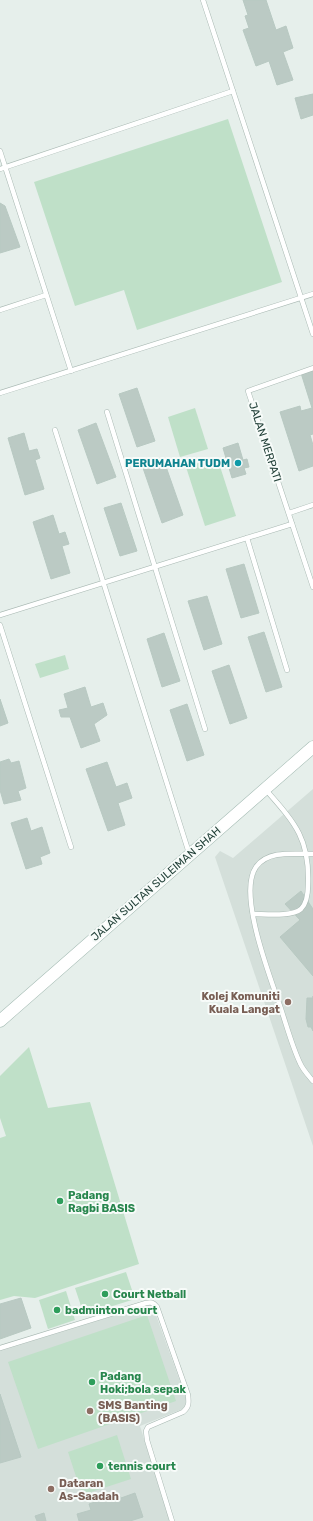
<svg xmlns="http://www.w3.org/2000/svg" width="313" height="1521" font-family="Rubik,sans-serif">
<rect width="100%" height="100%" fill="#e6efeb"/>
<g fill="#d4dfda">
<path d="M313 789V1146L215 857 220 851 233 858Z"/>
<path d="M152 1304 186 1398 185 1408 140 1426 170 1521H0V1351Z"/>
</g>
<g fill="#bfe0c8">
<path d="M228 119 282 282 137 330 124 290 75 306 34 182Z"/>
<path d="M195 408 208 449 180 457 168 417Z"/>
<path d="M217 457 236 516 205 526 186 467Z"/>
<path d="M65 655 69 669 40 678 35 664Z"/>
<path d="M29 1047 48 1108 90 1102 139 1264 35 1298 14 1296 0 1300V1138L6 1136 0 1118V1076Z"/>
<path d="M126 1272 135 1299 84 1315 75 1288Z"/>
<path d="M66 1291 75 1320 48 1329 39 1300Z"/>
<path d="M147 1315 176 1401 38 1449 8 1362Z"/>
<path d="M117 1435 131 1479 82 1495 68 1452Z"/>
</g>
<g fill="#bbcac4" stroke="#b8c9c2">
<path d="M243 0H266L276 30 286 26 293 48 283 52 293 80 277 85 269 61 256 66 243 30 249 28 245 16 248 15Z"/>
<path d="M313 94V115L301 119 295 98Z"/>
<path d="M0 203 5 206 20 247 0 253Z"/>
<path d="M313 369V434L310 435 313 445V466L299 471 280 412 300 406 301 411 312 408 301 373Z"/>
<path d="M137 388 155 441 137 447 119 394Z"/>
<path d="M96 423 116 477 97 484 78 430Z"/>
<path d="M24 433 29 451 37 449 40 458 35 460 44 489 25 495 8 438Z"/>
<path d="M238 443 243 460 247 459 249 467 244 468 246 474 232 478 223 448Z"/>
<path d="M164 461 183 515 162 523 143 468Z"/>
<path d="M121 503 137 551 120 556 104 508Z"/>
<path d="M53 515 59 534 65 532 69 544 62 546 70 573 51 579 33 522Z"/>
<path d="M244 564 259 613 241 618 226 569Z"/>
<path d="M207 596 222 644 204 650 188 601Z"/>
<path d="M264 632 282 687 266 692 248 637Z"/>
<path d="M164 633 180 681 162 687 147 639Z"/>
<path d="M229 665 247 718 230 724 212 671Z"/>
<path d="M85 687 91 707 103 703 107 715 94 724 100 741 81 748 70 717H61L59 710 68 708 64 694Z"/>
<path d="M0 699 8 723 0 726Z"/>
<path d="M187 704 204 755 187 761 170 710Z"/>
<path d="M9 759 11 763 19 761 26 788 18 791 21 800 4 804 0 790V762Z"/>
<path d="M107 762 116 787 127 783 132 798 118 803 125 825 108 831 86 769Z"/>
<path d="M27 818 31 831 42 827 50 853 40 857 42 864 26 869 11 823Z"/>
<path d="M301 891 313 909V976L280 937 300 920 285 904Z"/>
<path d="M313 996V1031L311 1027H308L306 1019 307 998H313Z"/>
<path d="M21 1298 31 1328 0 1339V1304Z"/>
<path d="M0 1394 21 1457 0 1463Z"/>
<path d="M135 1493 143 1517 130 1521H79L77 1514 91 1510 89 1504 119 1494 121 1498Z"/>
<path d="M44 1513 46 1521H37L35 1516Z"/>
</g>
<g fill="none" stroke-linecap="round" stroke-linejoin="round">
<g stroke="#a8b8b2" stroke-width="5.5">
<g id="lane">
<path d="M203 0 313 334"/>
<path d="M0 151 71 371"/>
<path d="M0 169 233 91"/>
<path d="M0 310 46 295"/>
<path d="M313 368 248 391 313 587"/>
<path d="M0 393 313 294"/>
<path d="M107 412 205 729"/>
<path d="M55 430 189 853"/>
<path d="M289 513 313 505"/>
<path d="M247 538 287 670"/>
<path d="M0 615 292 524"/>
<path d="M0 625 71 847"/>
<path d="M313 854C294 854 268 850 256 867 237 894 271 979 281 1009 287 1027 292 1046 300 1063 303 1070 308 1075 313 1081"/>
<path d="M253 914C265 914 292 917 301 909 307 903 308 893 308 885 310 839 295 823 266 790"/>
<path d="M0 1348 146 1303C151 1302 153 1302 157 1307L188 1395C189 1403 189 1407 183 1412L148 1427 146 1431 147 1440 172 1521"/>
</g>
</g>
<g stroke="#a4bbb3" stroke-width="13">
<path id="secondary" d="M0 1021 313 747"/>
</g>
<use href="#lane" stroke="#fff" stroke-width="4.5"/>
<use href="#secondary" stroke="#fff" stroke-width="12"/>
</g>
<circle fill="#0f9aa8" stroke="#f7fbf9" stroke-width="1.5" cx="238" cy="463" r="4"/>
<g fill="#8d6e63" stroke="#f7fbf9" stroke-width="1.5">
<circle cx="288" cy="1002" r="4"/>
<circle cx="90" cy="1411" r="4"/>
<circle cx="51" cy="1489" r="4"/>
</g>
<g fill="#2e9e5b" stroke="#f7fbf9" stroke-width="1.5">
<circle cx="60" cy="1201" r="4"/>
<circle cx="105" cy="1294" r="4"/>
<circle cx="57" cy="1310" r="4"/>
<circle cx="92" cy="1382" r="4"/>
<circle cx="100" cy="1466" r="4"/>
</g>
<g text-anchor="middle" dominant-baseline="central" stroke-width="4" stroke-linejoin="round" paint-order="stroke">
<g font-size="11" fill="#24423a" stroke="#f7fbf9">
<text transform="translate(265 442) rotate(72)">JALAN MERPATI</text>
<text transform="translate(156 884) rotate(-41)">JALAN SULTAN SULEIMAN SHAH</text>
</g>
<g font-size="11" font-weight="bold" fill="#0d838f" stroke="#f7fbf9" text-anchor="end">
<text x="230" y="463">PERUMAHAN TUDM</text>
</g>
<g font-size="11" font-weight="bold" fill="#785e54" stroke="#f7fbf9" text-anchor="start">
<text x="280" y="996" text-anchor="end">Kolej Komuniti<tspan x="280" dy="13">Kuala Langat</tspan></text>
<text x="98" y="1405">SMS Banting<tspan x="98" dy="13">(BASIS)</tspan></text>
<text x="59" y="1483">Dataran<tspan x="59" dy="13">As-Saadah</tspan></text>
</g>
<g font-size="11" font-weight="bold" fill="#27864d" stroke="#f7fbf9" text-anchor="start">
<text x="68" y="1195">Padang<tspan x="68" dy="13">Ragbi BASIS</tspan></text>
<text x="113" y="1294">Court Netball</text>
<text x="65" y="1310">badminton court</text>
<text x="100" y="1376">Padang<tspan x="100" dy="13">Hoki;bola sepak</tspan></text>
<text x="108" y="1466">tennis court</text>
</g>
</g>
</svg>
